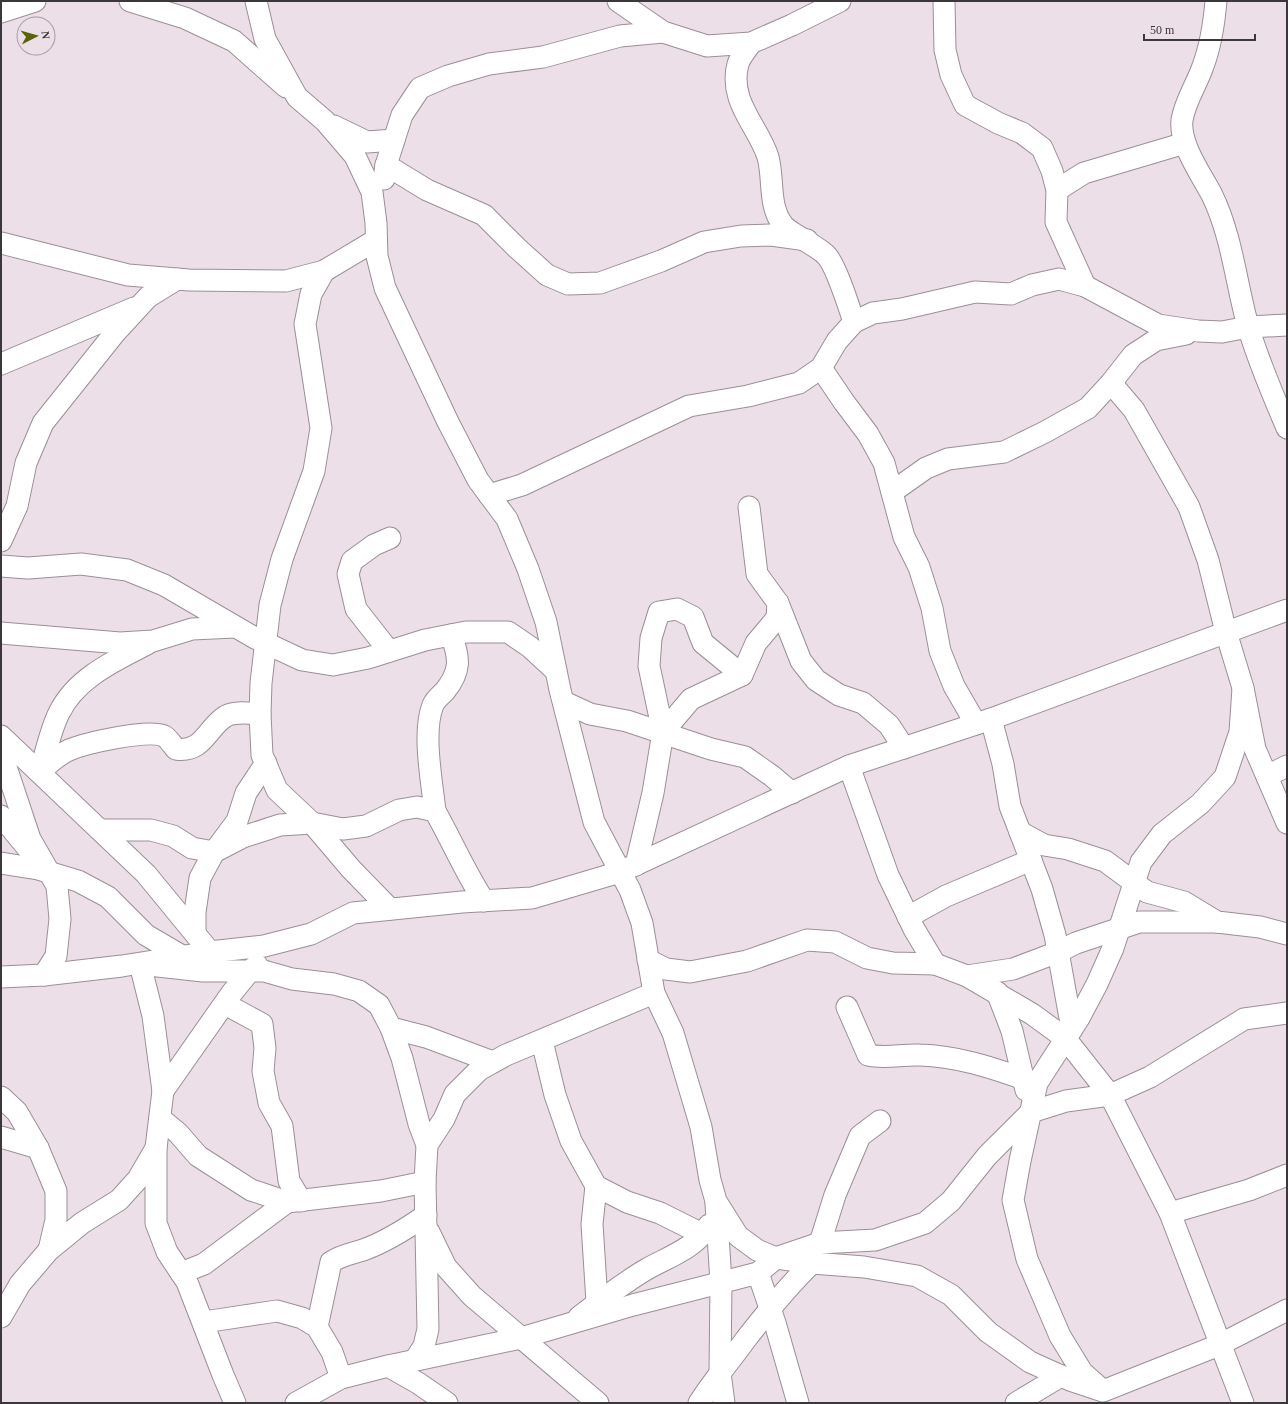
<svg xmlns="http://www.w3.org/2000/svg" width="1288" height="1404" font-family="'Times New Roman',serif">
<rect width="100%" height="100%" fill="#eddfe7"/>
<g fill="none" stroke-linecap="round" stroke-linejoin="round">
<g stroke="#9b8f97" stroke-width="23">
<g id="minor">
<path d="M130 1 185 18 234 41 286 87"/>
<path d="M256 1 265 39 297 97 325 121 355 156 372 192 376 223 377 256 385 288 448 422 478 480 507 519 528 569 546 622 560 690 594 822 630 890 642 923 654 993 673 1033 701 1127 710 1180 716 1201 738 1236 757 1250 776 1258 812 1263 864 1267 917 1276 951 1295 988 1332 1030 1362 1070 1380 1103 1391 1219 1345 1287 1310"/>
<path d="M618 1 663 32 707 46 751 43 792 25 840 1"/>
<path d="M944 1 945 50 951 75 965 105 998 123 1022 133 1042 148 1052 171 1057 190 1056 222 1085 286"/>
<path d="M1216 1C1214 24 1211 45 1203 66 1197 84 1185 101 1182 120 1179 144 1201 174 1212 195 1232 236 1236 283 1248 326 1258 361 1273 395 1287 428"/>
<path d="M1 12 35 1"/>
<path d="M751 43C747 49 740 57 738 64 728 101 758 126 768 157 774 179 768 206 783 225 789 233 816 245 826 255 836 265 849 307 854 322"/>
<path d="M334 126 367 142 394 140"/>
<path d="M386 165 427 190 484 215 517 248 547 275 568 284 600 283 661 261 704 242 741 236 771 235 807 240"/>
<path d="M384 179 386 165 402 115 420 88 448 76 489 64 543 57 620 36 663 32"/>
<path d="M1057 190 1084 173 1185 143"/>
<path d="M1 243 128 275 189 280 286 281 324 271 376 240"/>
<path d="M324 271 311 294 305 324 321 428 314 471 282 559 270 605 261 683 260 714 262 755 277 790 312 823 351 869 390 909"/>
<path d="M1 364 134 308"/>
<path d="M821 368 844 402 868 434 884 463 904 537 919 567 932 608 940 651 954 686 976 724"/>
<path d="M1111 383 1134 410 1189 507 1208 560 1226 632 1243 688 1255 749 1287 823"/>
<path d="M892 492 926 468 948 459 1004 452 1045 432 1088 408 1111 383 1133 355 1156 340 1186 334"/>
<path d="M489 495 522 485 689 406 748 396 799 383 821 368 837 341 854 322 873 313 902 309 975 292 1011 294 1032 285 1059 279 1085 286 1158 325 1198 331 1222 332 1248 327 1287 325"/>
<path d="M1 541 17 506 26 463 43 423 114 334 148 297 177 279"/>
<path d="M1 566 28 568 81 564 127 570 164 585 255 638 302 660 333 665 368 658 425 640 466 632H508L530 647 556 671"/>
<path d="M778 603 801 661 816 680 839 695 863 703 889 725 904 748"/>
<path d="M1 633 120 643 153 641 192 629 235 627"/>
<path d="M389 651 356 609 348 574 352 561 374 545 390 538"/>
<path d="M564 702 590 714 627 721 711 749 745 757 772 776 792 793"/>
<path d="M991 719 1003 764 1010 806 1042 889 1055 935 1072 1029"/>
<path d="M663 732 691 699 742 675 756 643 777 618 778 603 757 574 749 507"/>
<path d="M1 736 146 874 210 952"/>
<path d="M1 752 30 839 57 886 60 919 56 956 44 975"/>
<path d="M849 766 888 875 914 929 935 964"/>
<path d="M40 772C49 763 58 755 69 750 86 743 147 729 164 736 168 738 173 746 176 749 204 753 207 727 226 716 236 711 249 713 260 714"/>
<path d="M40 772C46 753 50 731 59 713 76 678 114 661 147 644"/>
<path d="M1267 776 1287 766"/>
<path d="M435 811C432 782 422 732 433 705 435 700 441 695 445 691 461 671 460 658 451 635"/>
<path d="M1 816 30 851"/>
<path d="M101 830H151L173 836 192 848 214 852 243 837 280 825 312 823 343 829 366 826 399 810 417 807 435 811C452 841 465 872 484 901"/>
<path d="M1020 832 1044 845 1068 849 1105 861 1147 892 1184 902 1217 922 1260 927 1287 934"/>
<path d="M1 863 38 869 78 881 108 897 146 935 182 956"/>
<path d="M636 865 653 793 663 732 649 666 651 638 659 612 677 609 693 617 703 643 742 675"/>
<path d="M908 917 946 896 1031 860"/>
<path d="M195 933V912L200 878 214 852 237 821 246 793 266 763"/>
<path d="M648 960 666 969 690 972 747 961 807 940 835 942 867 958 893 963 935 964 967 976 1032 1014 1065 1038 1110 1095 1170 1213 1243 1403"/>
<path d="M967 976 1013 969 1058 952 1076 943 1139 922H1217"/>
<path d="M1 977 44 975 122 966 210 952 264 946 311 934 353 913 462 902 532 898 620 872 849 766 991 719 1287 610"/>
<path d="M997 992 1012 1031 1026 1090"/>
<path d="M225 1004 262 1024 265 1048 263 1071 269 1103 282 1126 289 1181 301 1201"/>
<path d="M847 1007 868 1055C886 1059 902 1054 920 1055 956 1056 990 1067 1024 1079"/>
<path d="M391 1028 426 1037 493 1062"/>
<path d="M542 1041 555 1095 571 1141 596 1186 627 1202 660 1213 702 1234"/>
<path d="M163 1091 231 994 249 972 257 965"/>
<path d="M1 1097 17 1112 38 1148 56 1191V1220L49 1250"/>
<path d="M160 1118 178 1133 198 1156 251 1190 287 1202 381 1191 425 1182"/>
<path d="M1 1137 38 1148"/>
<path d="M596 1186 592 1224 597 1302"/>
<path d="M716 1204 721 1282 720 1373 724 1403"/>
<path d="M1170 1213 1249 1190 1287 1175"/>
<path d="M429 1232 446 1267 472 1296 598 1403"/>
<path d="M820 1243 835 1195 860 1136 880 1121"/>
<path d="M181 1273 204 1264 287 1202"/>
<path d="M758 1273 775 1323 798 1403"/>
<path d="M1 1317 20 1284 49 1250 82 1223 119 1200 138 1179 156 1148"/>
<path d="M579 1317C601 1300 623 1283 647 1269 668 1257 696 1248 709 1225"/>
<path d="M204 1322 277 1311 302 1318 317 1327 332 1352 341 1378"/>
<path d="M317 1327 331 1262C342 1255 351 1254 363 1250 386 1242 406 1229 426 1215"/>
<path d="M415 1360 424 1346 428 1329 425 1182 427 1145 444 1119 455 1094 479 1070 506 1055 654 993"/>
<path d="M388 1366 418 1383 447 1403"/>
<path d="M1100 1388 1082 1372 1060 1336 1027 1259 1013 1200 1020 1161 1037 1083 1079 1018 1097 984 1113 948 1141 862 1162 834 1200 804 1225 777 1240 732 1243 688"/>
<path d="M235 1403 223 1375 187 1282 167 1252 156 1223V1148L163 1091 153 1016 140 964 203 971H264L292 979 334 984 359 991 379 1005 391 1028 402 1058 419 1124 427 1145"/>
<path d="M296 1403 341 1378 388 1366 521 1338 633 1305 758 1273 776 1258 820 1243 875 1240 925 1223 951 1201 987 1156 1031 1112 1066 1101 1110 1095 1150 1077 1244 1019 1287 1013"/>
<path d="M699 1403C713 1381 730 1361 746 1339 767 1312 787 1287 812 1263"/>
<path d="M1016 1403 1061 1376"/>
</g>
</g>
<use href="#minor" stroke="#fff" stroke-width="21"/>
</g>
<rect width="1288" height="1404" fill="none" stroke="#3c373a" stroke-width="4"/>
<g transform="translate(36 36) rotate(84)"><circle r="19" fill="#eddfe7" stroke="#a69ca2"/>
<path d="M0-3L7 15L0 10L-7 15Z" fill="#586406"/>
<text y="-6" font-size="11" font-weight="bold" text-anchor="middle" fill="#3c373a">N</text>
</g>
<path d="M1144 34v6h111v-6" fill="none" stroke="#3c373a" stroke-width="2"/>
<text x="1150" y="34" font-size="12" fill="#3c373a" stroke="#eddfe7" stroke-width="3" paint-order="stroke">50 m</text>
</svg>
